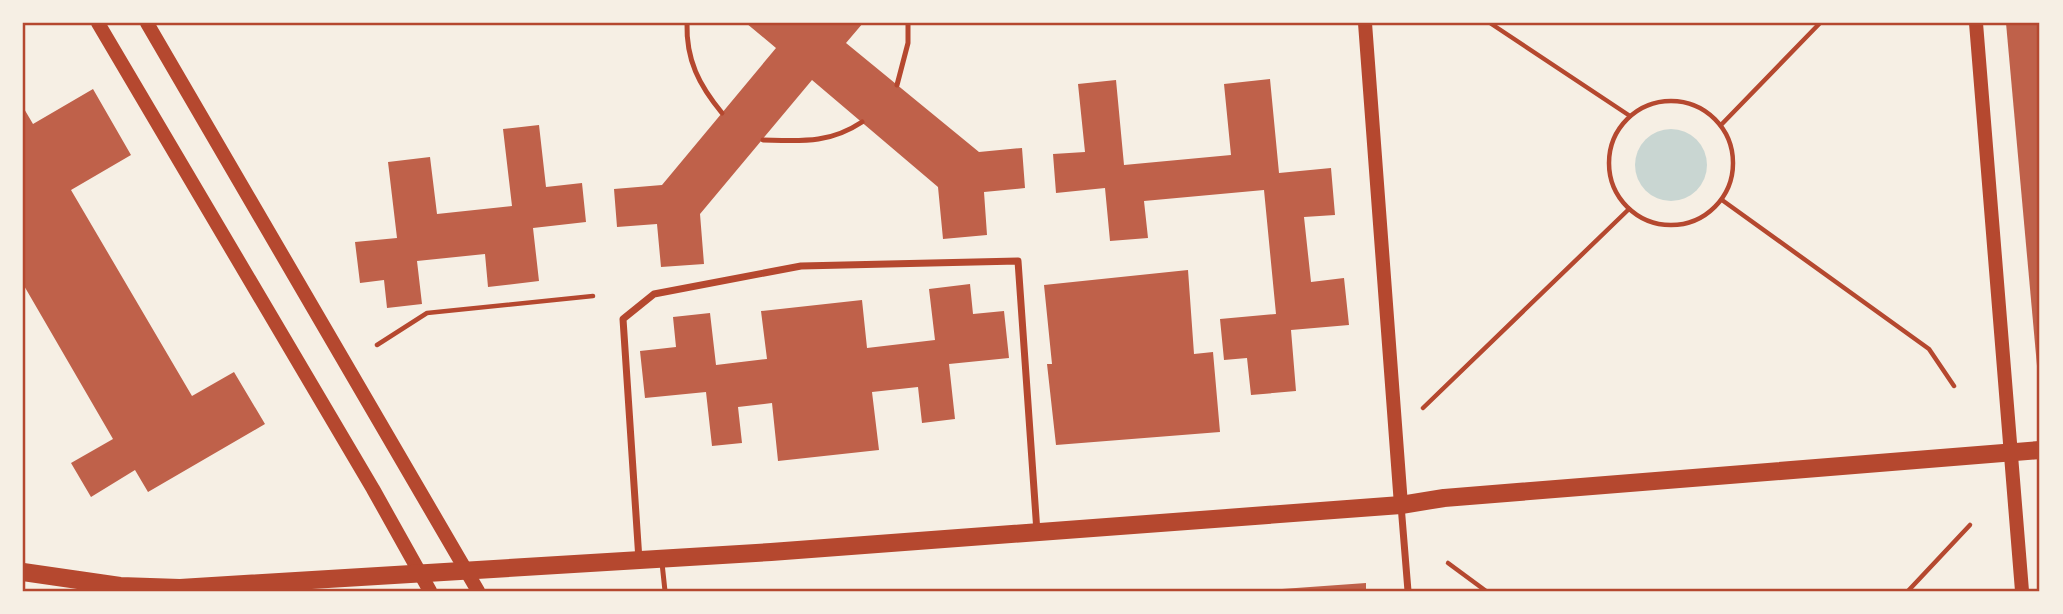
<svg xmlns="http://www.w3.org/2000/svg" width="2063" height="614" font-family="'Fira Sans',sans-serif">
<rect width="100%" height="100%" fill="#f6efe4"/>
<circle fill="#c9d6d2" cx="1671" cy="165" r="36"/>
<g fill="#bf614a">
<path d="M746 23H863L846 43 979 152 1022 148 1025 188 984 192 987 235 943 239 938 187 812 80 700 214 704 264 661 267 657 224 617 227 614 189 662 185 776 48Z"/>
<path d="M2006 23H2040V365L2037 366Z"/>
<path d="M1270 79 1279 173 1331 168 1335 215 1304 217 1311 282 1344 278 1349 325 1291 330 1296 391 1251 395 1247 358 1224 360 1220 319 1276 314 1264 190 1144 201 1148 238 1110 241 1105 188 1056 193 1053 154 1085 152 1078 84 1116 80 1124 165 1231 155 1224 84Z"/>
<path d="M93 89 131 155 71 190 192 396 234 372 265 424 148 492 135 470 91 497 71 463 113 439 23 284V107L33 124Z"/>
<path d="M539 125 546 187 582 183 586 222 533 228 539 281 488 287 485 254 417 261 422 304 387 308 384 280 360 283 355 242 397 238 388 162 430 157 437 214 512 206 503 129Z"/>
<path d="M1188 270 1194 354 1213 352 1220 432 1056 445 1047 364H1052L1044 285Z"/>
<path d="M970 284 973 314 1004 311 1009 358 949 364 955 419 922 423 918 387 872 392 879 450 778 461 772 403 738 407 742 443 712 446 706 392 645 398 640 351 676 347 673 317 710 313 716 365 767 359 761 311 862 300 867 348 935 340 929 289Z"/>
<path d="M1366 583V591H1282V589Z"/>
</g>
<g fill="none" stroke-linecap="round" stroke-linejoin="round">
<g stroke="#b5482f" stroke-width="4.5">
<path d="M1490 23 1630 116"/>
<circle cx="1671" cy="163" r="62"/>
<path d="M1721 125 1820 23"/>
<path d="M1722 200 1929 349 1954 386"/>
<path d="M377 345 427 313 593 296"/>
<path d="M1423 408 1629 209"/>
<path d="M1448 563 1486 591"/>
<path d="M1908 591 1970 525"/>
</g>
<g stroke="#b5482f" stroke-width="5">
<path d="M687 23C686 60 699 85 722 113"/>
<path d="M897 85 908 43V23"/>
<path d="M763 140C801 141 829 144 862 122"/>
<path d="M662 563 665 591"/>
</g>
<g stroke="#b5482f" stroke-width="7">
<path d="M1401 505 1408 591"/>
<path d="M639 560 623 319 654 294 801 266 1018 261 1037 532"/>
</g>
<g stroke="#b5482f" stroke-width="14">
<path d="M98 23 373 489 430 591"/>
<path d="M147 23 478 591"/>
<path d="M1365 23 1401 505"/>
<path d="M1976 23 2022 591"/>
</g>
<path stroke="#b5482f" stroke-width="18" d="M23 572 120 586 180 588 771 552 1401 505 1444 498 2040 450"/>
</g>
<rect width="2063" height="614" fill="none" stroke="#f6efe4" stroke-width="49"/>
<rect x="24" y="24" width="2014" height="566" fill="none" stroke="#b5482f" stroke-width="2.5"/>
</svg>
